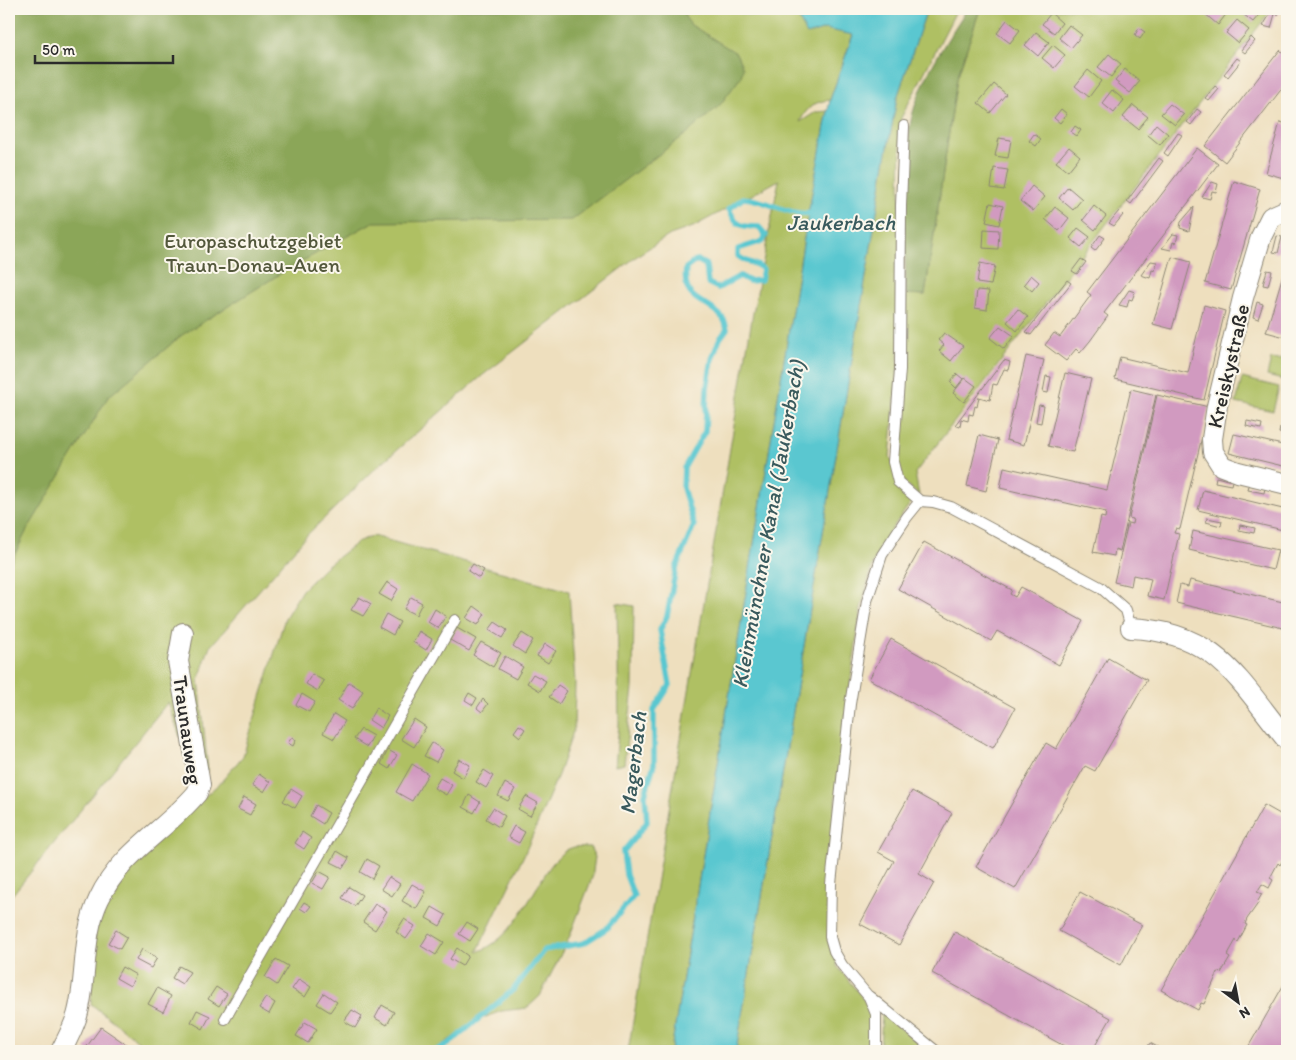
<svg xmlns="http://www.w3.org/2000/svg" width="1296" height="1060" font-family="Itim,sans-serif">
<rect width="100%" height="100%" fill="#fbf7ec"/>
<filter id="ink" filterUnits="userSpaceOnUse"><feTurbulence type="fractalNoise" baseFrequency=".02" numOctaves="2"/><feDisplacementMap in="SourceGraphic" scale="10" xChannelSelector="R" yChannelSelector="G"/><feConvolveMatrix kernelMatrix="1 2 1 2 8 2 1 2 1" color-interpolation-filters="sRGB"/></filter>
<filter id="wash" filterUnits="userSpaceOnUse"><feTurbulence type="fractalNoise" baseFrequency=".0096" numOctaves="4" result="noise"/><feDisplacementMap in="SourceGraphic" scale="20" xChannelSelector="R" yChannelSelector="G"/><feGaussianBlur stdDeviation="1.12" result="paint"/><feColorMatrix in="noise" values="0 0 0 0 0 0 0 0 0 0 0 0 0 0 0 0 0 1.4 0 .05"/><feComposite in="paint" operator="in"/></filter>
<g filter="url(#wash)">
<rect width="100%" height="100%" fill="#eedfbe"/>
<g fill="#afc063" stroke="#6d7647">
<path d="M9 9H842L853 34 830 100C815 101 806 108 800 122L816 112 828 111 808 214 671 1051H628L753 313 779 180 693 227 670 235 641 253 483 375 376 468 308 534 209 648 199 679 208 772 184 749 168 702 9 899Z"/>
<path d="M927 9H957L901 118 898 367 890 457 912 501 888 534 873 563 861 608 839 764 826 897 837 966 869 1006 873 1024 871 1051H736L885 163 897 98Z"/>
<path d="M980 9H1272L915 473 919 495 903 482 897 467 906 294 925 295 957 78Z"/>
<path d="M1287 355V381L1267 376 1271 359 1280 360Z"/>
<path d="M1242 378 1279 387 1273 411 1236 403Z"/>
<path d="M373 536 569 591 575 683 574 729 558 775 525 853 477 952C527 936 541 854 574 847 579 846 585 847 590 847L595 857 592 878 569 938 540 996 527 1008 502 1011 480 1019 433 1051H151L91 1004 93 949 97 924 116 882 195 805 221 782 243 756 285 618 302 590 325 567 359 541Z"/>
<path d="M617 603 634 606 633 688 624 764 615 766 619 724Z"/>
<path d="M882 1013 926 1049 924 1051 909 1049 880 1051Z"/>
</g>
<g fill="#8ba659" stroke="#5b6842">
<path d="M9 9H684L685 17 691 25 736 53 743 68 741 77 719 106 686 134 572 220 373 222 288 269 182 335 108 397 26 532 9 566Z"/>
<path d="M967 9H980L957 78 925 295 906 294C905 238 901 181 910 126 917 85 945 43 967 9Z"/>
</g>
<g fill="#5ac7d0" stroke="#42797e">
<path d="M727 9H775C759 20 744 14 727 9Z"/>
<path d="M798 9H927L897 98 885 163 736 1051H671L808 214 830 100 853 35 825 29 807 35 797 15Z"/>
</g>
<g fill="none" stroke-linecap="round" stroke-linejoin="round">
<path stroke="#5ac7d0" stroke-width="5.5" d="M436 1051 450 1043 513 990 544 950 584 943 606 929 634 896 626 875 623 852 647 822 645 795 654 764V710L670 685 660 630 667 616 676 568 694 525 683 488 684 468 705 431 707 389 712 359 719 340 727 329C726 324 724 318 720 315 701 298 682 301 686 268L697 260 706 265 708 283 718 288 740 276 749 281 761 280 763 269C755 262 746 263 738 256V249L763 241 766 235 759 227C740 227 737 226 729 209L743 198C767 199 788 217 815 213"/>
</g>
<g id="blocks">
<g fill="#d19ac0">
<path d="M1208 9H1222L1227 13 1218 25 1204 13Z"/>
<path d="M1248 9H1264L1253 22 1243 14Z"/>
<path d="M1273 9H1280L1278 15 1275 14 1271 28 1263 26Z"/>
<path d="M1051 13 1062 23 1054 33 1042 24Z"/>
<path d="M1007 20 1020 30 1010 43 997 33Z"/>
<path d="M1237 20 1249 30 1238 43 1226 33Z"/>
<path d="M1069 25 1082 35 1071 48 1059 38Z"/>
<path d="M1139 28 1145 32 1140 39 1135 35Z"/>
<path d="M1036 32 1049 42 1038 56 1025 45Z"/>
<path d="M1251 37 1255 41 1245 53 1241 50Z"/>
<path d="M1053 45 1065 55 1054 68 1042 58Z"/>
<path d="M1280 50 1287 56V82L1225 162 1205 146Z"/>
<path d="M1109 54 1121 64 1111 77 1098 67Z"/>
<path d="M1237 58 1241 61 1228 77 1224 74Z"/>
<path d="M1125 69 1140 81 1130 93 1115 81Z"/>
<path d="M1088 70 1101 81 1089 97 1075 86Z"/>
<path d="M994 84 1006 94 990 113 978 103Z"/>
<path d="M1215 86 1219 89 1209 101 1205 98Z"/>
<path d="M1112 90 1124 100 1114 113 1102 103Z"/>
<path d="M1170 104 1184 115 1175 125 1161 114Z"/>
<path d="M1133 105 1148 117 1138 129 1123 117Z"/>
<path d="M1061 109 1067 114 1060 123 1054 118Z"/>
<path d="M1197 109 1201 112 1191 125 1187 122Z"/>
<path d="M1280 122 1287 124V179L1266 173Z"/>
<path d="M1156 124 1168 134 1160 145 1148 135Z"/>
<path d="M1075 126 1081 130 1077 136 1071 132Z"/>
<path d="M1178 133 1182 135 1168 156 1164 153Z"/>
<path d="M1034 134 1041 139 1036 146 1029 141Z"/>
<path d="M999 138 1011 140 1008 158 995 156Z"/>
<path d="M1069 147 1080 156 1068 171 1056 162Z"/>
<path d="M1197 148 1218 164 1104 313 1108 316 1090 341 1080 353 1076 349 1066 361 1045 345 1054 333 1060 337 1091 295 1087 292Z"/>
<path d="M1159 158 1163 161 1131 204 1127 201Z"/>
<path d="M994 168 1008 170 1004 190 991 188Z"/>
<path d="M1234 181 1260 189 1231 290 1205 283Z"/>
<path d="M1212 182 1218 184 1216 192 1212 191 1210 199 1202 197Z"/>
<path d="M1032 186 1045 197 1033 211 1020 201Z"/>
<path d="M1068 187 1082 199 1073 210 1059 198Z"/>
<path d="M990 203 1003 206 999 225 986 222Z"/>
<path d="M1094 206 1106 216 1095 230 1083 220Z"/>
<path d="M1055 207 1069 218 1059 231 1045 219Z"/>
<path d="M1194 207 1189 231 1180 228 1181 222Z"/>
<path d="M1119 211 1123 215 1114 226 1109 223Z"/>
<path d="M1078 228 1090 237 1081 247 1070 238Z"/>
<path d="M984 229 999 230 998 249 983 248Z"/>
<path d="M1173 234 1178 235 1176 243 1173 242 1171 250 1162 248Z"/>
<path d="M1100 235 1105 238 1095 251 1091 248Z"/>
<path d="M1277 236 1282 237 1278 253 1273 252Z"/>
<path d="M1172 257 1191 262 1172 329 1153 324Z"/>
<path d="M1081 259 1086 262 1077 274 1072 271Z"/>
<path d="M1151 261 1157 262 1155 271 1152 270 1150 278 1141 275Z"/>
<path d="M1287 261V329L1285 337 1266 332Z"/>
<path d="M980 263 995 266 991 285 977 283Z"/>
<path d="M1267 270 1272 271 1268 286 1263 285Z"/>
<path d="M1031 275 1039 282 1032 291 1024 284Z"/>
<path d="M1067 280 1071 283 1031 335 1026 332Z"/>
<path d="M977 290 989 291 987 310 975 308Z"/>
<path d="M1129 290 1135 292 1132 300 1129 299 1127 307 1119 305Z"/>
<path d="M1257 302 1263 304 1258 319 1253 317Z"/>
<path d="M1204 305 1225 311 1204 400 1115 379 1120 357 1188 373Z"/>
<path d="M1018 309 1028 317 1017 331 1007 322Z"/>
<path d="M1000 326 1014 336 1004 349 990 338Z"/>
<path d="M944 333 963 346 951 361 939 351 944 345 938 340Z"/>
<path d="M1026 356 1044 360 1024 445 1006 440Z"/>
<path d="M1004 360 1010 362 1008 370 1004 369 997 385 993 384 990 400 979 397 977 407 975 406 973 415 969 414 968 421 961 419 960 427 955 425Z"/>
<path d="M1065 373 1091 379 1073 452 1048 446Z"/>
<path d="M957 374 963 379 956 388 950 382Z"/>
<path d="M1046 376 1051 377 1048 393 1043 392Z"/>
<path d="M965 378 976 386 964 402 953 393Z"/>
<path d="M1131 389 1156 395 1120 551 1115 549 1114 556 1093 552 1101 517 1105 518 1106 512 1000 488 1004 467 1107 490Z"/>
<path d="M1157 395 1209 407 1180 529 1176 528 1174 533 1179 534 1164 600 1147 596 1151 579 1133 575 1131 586 1114 582 1128 523 1132 524 1133 519 1129 518Z"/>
<path d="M1039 405 1044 406 1041 423 1036 422Z"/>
<path d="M1247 421 1262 424 1261 429 1246 426Z"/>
<path d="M1280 428 1287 430V435L1279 433Z"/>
<path d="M1234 434 1287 446V467L1229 453Z"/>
<path d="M979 435 998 440 986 491 967 486Z"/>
<path d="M1216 477 1232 481 1231 485 1215 482Z"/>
<path d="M1249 485 1265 488 1264 493 1248 490Z"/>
<path d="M1203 490 1287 510 1283 530 1198 510Z"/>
<path d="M1207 518 1222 521 1221 526 1206 522Z"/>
<path d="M1240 525 1255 528 1254 533 1239 530Z"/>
<path d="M1193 531 1278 550 1273 570 1189 550Z"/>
<path d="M924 542 1012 590 1010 594 1015 597 1021 587 1083 621 1059 665 997 631 991 641 898 589Z"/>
<path d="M473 564 484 570 479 578 468 571Z"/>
<path d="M1190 580 1287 603V629L1176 603 1180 585 1188 587Z"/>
<path d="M387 582 398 589 391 601 379 594Z"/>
<path d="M359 597 371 604 363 616 351 610Z"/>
<path d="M411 597 422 603 416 615 404 609Z"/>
<path d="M474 606 485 614 478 625 466 618Z"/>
<path d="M435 609 446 616 438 628 428 622Z"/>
<path d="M386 614 400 622 393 635 379 627Z"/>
<path d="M495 622 507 630 502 638 489 630Z"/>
<path d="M457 628 476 639 469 651 450 640Z"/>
<path d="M419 631 432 639 426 650 413 642Z"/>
<path d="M522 633 533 640 525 654 513 646Z"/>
<path d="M891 639 1015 708 993 748 869 679Z"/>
<path d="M481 642 501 653 493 667 473 655Z"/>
<path d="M545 644 556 651 548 663 537 656Z"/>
<path d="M505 656 523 667 516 679 498 669Z"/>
<path d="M1108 658 1147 680 1095 771 1085 766 1015 889 976 867 1046 743 1056 749Z"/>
<path d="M312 674 324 681 318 691 306 684Z"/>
<path d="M533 674 546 681 540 691 527 683Z"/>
<path d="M349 682 363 691 352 709 338 700Z"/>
<path d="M558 685 567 691 559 704 549 697Z"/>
<path d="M469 693 477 698 473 705 465 700Z"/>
<path d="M302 694 315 702 309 712 296 705Z"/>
<path d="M483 699 488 704 482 712 477 708Z"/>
<path d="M376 708 388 716 381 728 369 720Z"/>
<path d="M334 714 345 721 334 739 323 733Z"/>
<path d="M414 719 426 727 414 747 401 739Z"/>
<path d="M519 725 525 729 520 737 514 732Z"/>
<path d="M361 729 373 736 367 747 354 739Z"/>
<path d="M292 737 296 740 293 746 288 743Z"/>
<path d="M432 743 443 750 436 762 424 756Z"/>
<path d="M388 750 397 755 389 769 381 764Z"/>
<path d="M459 759 470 765 463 778 452 771Z"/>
<path d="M412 764 428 774 412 801 396 792Z"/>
<path d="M484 770 493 776 486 788 476 782Z"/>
<path d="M259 774 270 782 264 792 252 785Z"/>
<path d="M440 778 452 785 446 795 434 788Z"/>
<path d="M505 783 515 789 508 801 498 796Z"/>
<path d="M291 789 302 796 295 808 283 801Z"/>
<path d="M912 791 952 813 919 874 934 883 899 945 860 924 894 861 878 852Z"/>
<path d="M469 795 480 802 474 813 463 807Z"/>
<path d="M526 796 538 803 530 816 518 809Z"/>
<path d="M244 797 256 804 250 815 238 809Z"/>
<path d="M316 805 329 813 323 824 310 816Z"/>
<path d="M1264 805 1287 818V841L1285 846 1287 848 1283 855 1285 856 1280 865 1278 863 1270 878 1273 880 1269 888 1262 884 1257 892 1262 894 1258 901 1259 902 1247 919 1245 924 1247 925 1238 942 1236 940 1227 956 1230 958 1221 973 1218 972 1204 1004 1201 1003 1198 1010 1161 990Z"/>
<path d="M493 808 505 816 499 827 486 819Z"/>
<path d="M514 826 525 832 519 843 508 837Z"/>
<path d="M302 832 311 838 304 849 295 843Z"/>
<path d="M337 851 349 858 343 868 331 862Z"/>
<path d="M367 859 379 866 372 879 360 872Z"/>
<path d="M319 871 330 877 323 889 312 883Z"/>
<path d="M389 877 400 884 392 896 381 889Z"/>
<path d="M412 884 426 892 416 909 402 901Z"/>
<path d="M349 887 362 895 355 906 342 898Z"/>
<path d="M1080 892 1142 925 1121 965 1059 931Z"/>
<path d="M304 902 311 906 306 912 300 908Z"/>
<path d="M375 904 387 911 375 930 363 922Z"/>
<path d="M432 907 446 915 440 926 426 918Z"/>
<path d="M404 919 415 926 406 939 396 932Z"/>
<path d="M467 922 478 929 470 941 459 934Z"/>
<path d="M116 930 127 937 120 949 108 943Z"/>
<path d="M955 932 1111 1018 1092 1051H1073L932 973Z"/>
<path d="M429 933 444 942 436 955 421 946Z"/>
<path d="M457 948 468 956 462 966 450 959Z"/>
<path d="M142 949 157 958 151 968 136 960Z"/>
<path d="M276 959 288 966 277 985 265 977Z"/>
<path d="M179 966 190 972 182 984 172 978Z"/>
<path d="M122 967 136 975 130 986 116 978Z"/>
<path d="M299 979 311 987 305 997 292 989Z"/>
<path d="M1287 979V1048L1285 1051H1246Z"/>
<path d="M216 987 227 994 219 1006 208 999Z"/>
<path d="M157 988 171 996 163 1012 148 1004Z"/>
<path d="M324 993 337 1002 330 1012 317 1004Z"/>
<path d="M266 997 275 1003 269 1014 259 1008Z"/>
<path d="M382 1005 394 1012 387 1025 375 1018Z"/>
<path d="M197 1010 210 1016 203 1029 191 1022Z"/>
<path d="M352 1010 362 1016 355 1028 344 1021Z"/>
<path d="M305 1022 317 1029 308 1043 296 1036Z"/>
<path d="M101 1027 130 1047 127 1051H88L85 1049Z"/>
<path d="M1150 1043 1165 1051H1145Z"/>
</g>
</g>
</g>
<g filter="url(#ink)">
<use href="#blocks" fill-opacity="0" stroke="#8c8574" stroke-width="1"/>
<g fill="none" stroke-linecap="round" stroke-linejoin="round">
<g stroke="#8c8574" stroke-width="12">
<g id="service">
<path d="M904 126 901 206 900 369 893 462 898 482 920 501 933 502 951 507 1100 587 1126 610 1131 628"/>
<path d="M870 997 936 1051"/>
<path d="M225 1019 455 620"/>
<path d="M876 1051V1014L869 997 842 965 834 951 830 937 831 884 850 704 867 601 882 555 907 517 920 501"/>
</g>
</g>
<g stroke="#8c8574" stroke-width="22">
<g id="minor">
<path d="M1287 210 1271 217 1261 237 1243 298 1217 406 1212 439 1213 452 1222 466 1238 472 1287 484"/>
<path d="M1131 628C1217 632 1238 680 1287 740"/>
<path d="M61 1051C67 1040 73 1028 77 1016 88 978 81 936 99 899 121 852 165 831 197 793L200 785 198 773 178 661 183 633"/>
</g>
</g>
<use href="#service" stroke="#fff" stroke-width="10"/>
<use href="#minor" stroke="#fff" stroke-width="20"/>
</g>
</g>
<g text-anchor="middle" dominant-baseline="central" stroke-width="4" stroke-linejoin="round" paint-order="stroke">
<g font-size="21" fill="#53583c" stroke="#fbf7ec">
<text x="253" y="240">Europaschutzgebiet<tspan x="253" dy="24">Traun-Donau-Auen</tspan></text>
</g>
<g font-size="21" fill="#2b2b2b" stroke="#fbf7ec">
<text transform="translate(1228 366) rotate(-77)">Kreiskystraße</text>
<text transform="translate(188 730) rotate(82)">Traunauweg</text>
</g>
<g font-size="22" font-style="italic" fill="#395a5d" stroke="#fbf7ec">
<text x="841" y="222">Jaukerbach</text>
<text transform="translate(768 524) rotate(-80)">Kleinmünchner Kanal (Jaukerbach)</text>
<text transform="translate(633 763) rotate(-83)">Magerbach</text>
</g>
</g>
<rect width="1296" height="1060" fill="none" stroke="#fbf7ec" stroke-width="30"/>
<g transform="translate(1238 1002) rotate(148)" stroke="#fbf7ec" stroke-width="4" paint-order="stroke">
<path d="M0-4L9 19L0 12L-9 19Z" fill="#2b2b2b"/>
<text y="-8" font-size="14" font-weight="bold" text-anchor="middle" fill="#2b2b2b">N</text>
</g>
<path d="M35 55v8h138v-8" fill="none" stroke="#2b2b2b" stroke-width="2.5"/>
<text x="42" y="55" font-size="15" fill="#2b2b2b" stroke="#fbf7ec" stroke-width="4" paint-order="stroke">50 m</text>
</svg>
